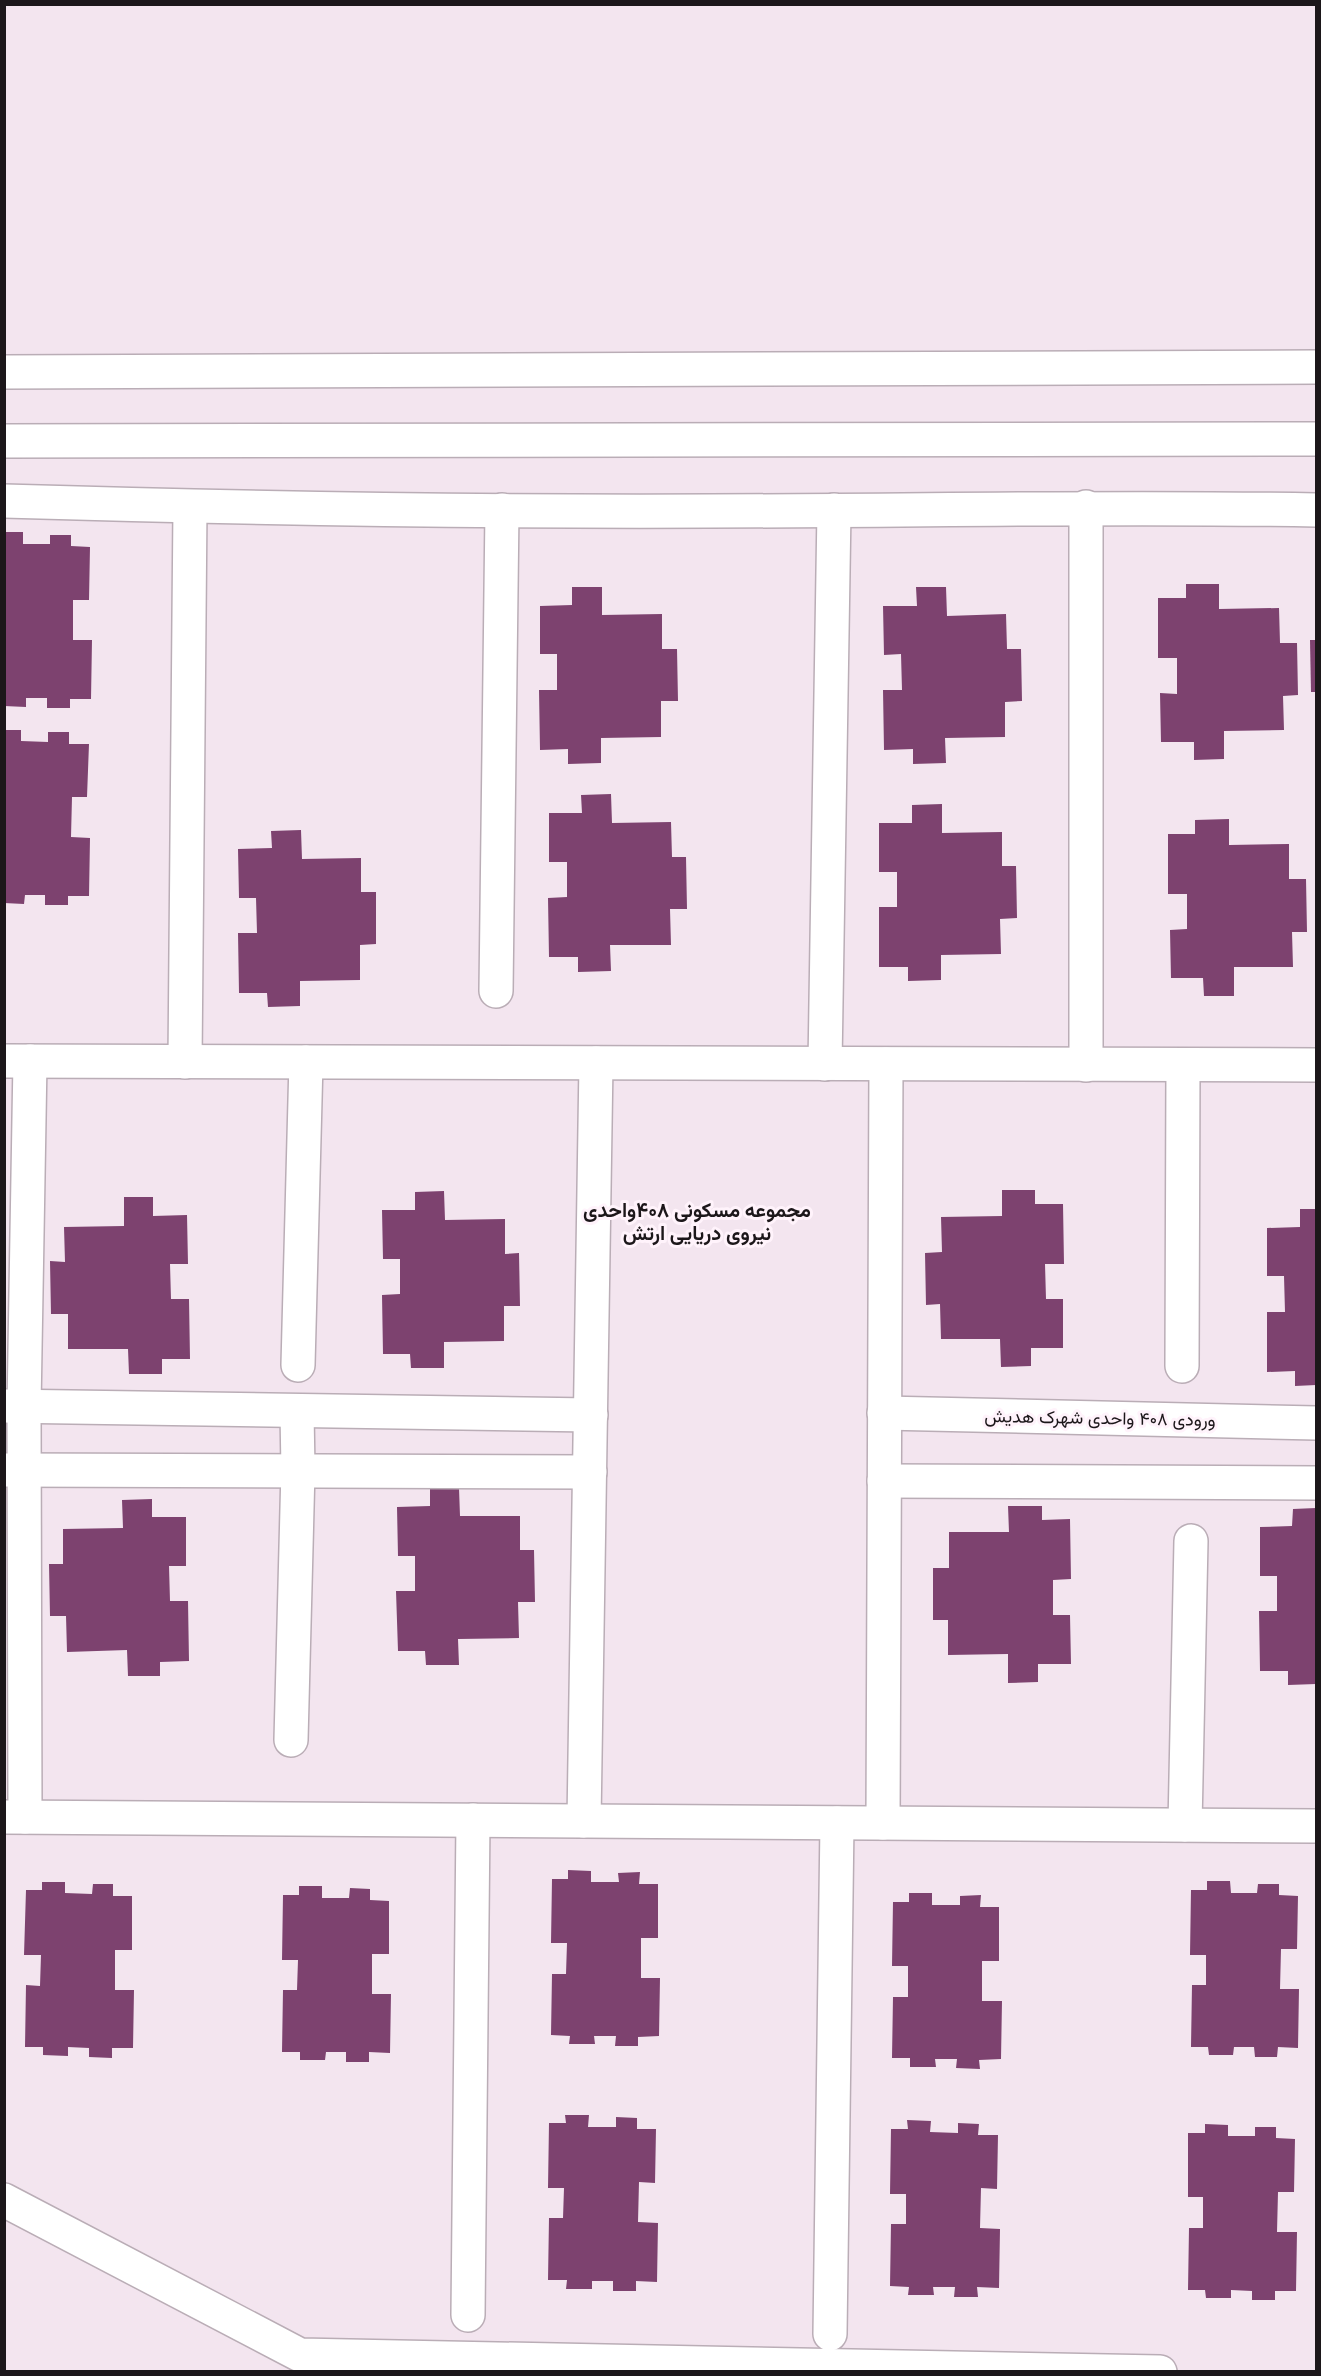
<svg xmlns="http://www.w3.org/2000/svg" width="1321" height="2376" font-family="'Fira Sans',Vazirmatn,sans-serif">
<rect width="100%" height="100%" fill="#f3e5ef"/>
<g fill="#7d426f">
<path d="M4 532H23V544H50V535H71V546L90 547 89 600H73V640H92L91 699H70V708H47V698H26V707L4 706Z"/>
<path d="M1186 584H1219V609L1279 608 1280 643H1297L1298 695 1283 696 1284 730 1224 731V759L1194 760V742H1161L1160 693 1177 694V658H1158V598H1186Z"/>
<path d="M572 587H602V615L662 614V649H677L678 701H661V737L601 738V763L568 764V749L540 750 539 690H557V654H540V606L572 605Z"/>
<path d="M916 587H946L947 616 1006 614 1007 649H1021L1022 701 1005 702V737L945 738 946 763 913 764V749L884 750 883 690H902L901 654 884 655 883 606H917Z"/>
<path d="M1310 640H1316V692H1311Z"/>
<path d="M4 730H21V741L48 742V732H69V744H89L87 797H72L71 837 90 838 89 896H68V905H45V895H25L24 904 4 903Z"/>
<path d="M611 794 612 823 671 822 672 857H686L687 909H670L671 945H610L611 971 578 972V957H549L548 898 567 897V862H549V813H582L581 795Z"/>
<path d="M942 804V833L1002 832V866H1016L1017 918 1000 919 1001 954 941 955V980L908 981V967H879V907H897V872H879V823H912V805Z"/>
<path d="M1229 819V845L1289 844V879H1306L1307 932H1292L1293 967H1234V996H1204L1203 978H1171L1170 930 1187 929V894H1168V834H1195V820Z"/>
<path d="M301 830 302 859 361 858V892H376V944L360 945V980L300 981V1006L268 1007 267 993H239L238 933H257L256 898H239L238 849 272 848 271 831Z"/>
<path d="M1002 1190H1035V1204H1063L1064 1264H1045L1046 1299H1063V1348H1031V1366L1001 1367 1000 1339H941L940 1304 926 1305 925 1253 942 1252 941 1217 1002 1216Z"/>
<path d="M444 1191 445 1220 505 1219V1254L519 1253 520 1306H504V1341L444 1342V1368H411L410 1354H383L382 1295 400 1294V1259H383L382 1210H415V1192Z"/>
<path d="M124 1197H153V1216L187 1215 188 1264H170L171 1299H189L190 1359H162V1374H129L128 1349H68V1314H51L50 1261 65 1262 64 1227 124 1226Z"/>
<path d="M1300 1209H1316V1385L1295 1386V1371L1267 1372V1312H1285L1284 1276H1267V1228L1300 1227Z"/>
<path d="M430 1488H459L460 1516H520V1550H534L535 1602H518L519 1638 458 1639 459 1665H426L425 1651H398L396 1591H415V1556H398L397 1507 430 1506Z"/>
<path d="M152 1499V1517H186V1566H169L170 1601H188L189 1661 160 1662V1676H128L127 1650 67 1652 66 1616H50L49 1564H63V1529L123 1528 122 1500Z"/>
<path d="M1008 1506H1042V1520L1070 1519 1071 1579 1053 1580V1615H1070L1071 1664H1038V1682L1008 1683V1654L948 1655V1620H933V1568H949V1532H1009Z"/>
<path d="M1316 1508V1684L1288 1685V1671H1260L1259 1611H1277V1576H1260V1527L1292 1526 1293 1509Z"/>
<path d="M568 1870 591 1871V1882H619L618 1873 640 1872 639 1884H658V1938H641V1978H660L659 2036 638 2037V2046H615L616 2036H594L595 2044H569L570 2036 551 2035 552 1974H566L567 1943H551L552 1879H568Z"/>
<path d="M1207 1881H1230L1231 1893H1257L1258 1884H1279V1895L1298 1896 1297 1949H1281L1280 1989H1299L1298 2048 1278 2047 1277 2057H1255L1254 2047H1234L1233 2055H1209L1208 2047H1191L1192 1985H1206V1955H1190L1191 1890H1207Z"/>
<path d="M42 1882H65V1893L92 1894 93 1884H113V1896H132V1950H115V1990H134L133 2048H112V2058L89 2057V2048L68 2047V2056L43 2055V2047H25L26 1985 40 1986 41 1955H24L26 1890H42Z"/>
<path d="M299 1886H322V1898H349L350 1888 370 1889V1900L389 1901V1954H372V1994H391L390 2053 369 2052V2062H346V2052H326L325 2060H300V2052H282L283 1990H297L298 1960H282L283 1895H299Z"/>
<path d="M909 1893H932V1905H960V1896L981 1895 980 1907H999V1961H982V2001H1002L1001 2059 979 2060 980 2069 956 2068 957 2059H935L936 2067H910V2058H892L893 1997H908V1966H892L893 1902H909Z"/>
<path d="M565 2115H589L588 2127H616V2117L637 2118V2129H656L655 2183 639 2182 638 2222 658 2223 657 2282 636 2281V2291H613V2281H592V2289H566L567 2280H548L549 2218H563L564 2188H548L549 2123H566Z"/>
<path d="M907 2120 931 2121 930 2132 958 2133V2123L979 2124 978 2135H998L997 2189 981 2188 980 2228 1000 2229 999 2288 977 2287 978 2297H954L955 2287H933L934 2295H908L909 2287 890 2286 891 2224H906V2194H890L891 2129H908Z"/>
<path d="M1205 2124 1228 2125V2136H1255V2127H1276V2138L1295 2139 1294 2192H1278L1277 2232H1297L1296 2291H1275V2300H1252V2291L1231 2290V2298H1206L1205 2290H1188L1189 2228H1203V2197H1188V2133H1205Z"/>
</g>
<g fill="none" stroke-linecap="round" stroke-linejoin="round">
<g stroke="#baadb6" stroke-width="36">
<g id="minor">
<path d="M4 501C240 508 475 512 710 511 912 511 1114 506 1316 510"/>
<path d="M1086 507V1065"/>
<path d="M496 991 502 510"/>
<path d="M4 1061 1316 1065"/>
<path d="M185 1062 190 507"/>
<path d="M825 1064 834 510"/>
<path d="M298 1365 306 1062"/>
<path d="M1182 1366 1183 1065"/>
<path d="M4 1406 591 1415"/>
<path d="M884 1413 1316 1423"/>
<path d="M4 1470 590 1472"/>
<path d="M884 1481 1316 1483"/>
<path d="M291 1740 298 1470 297 1412"/>
<path d="M4 1817 1316 1826"/>
<path d="M25 1817 24 1407 30 1061"/>
<path d="M584 1821 596 1063"/>
<path d="M883 1823 886 1064"/>
<path d="M1185 1825 1191 1541"/>
<path d="M4 2200 300 2355 1160 2372"/>
<path d="M468 2315 473 1820"/>
<path d="M830 2334 837 1823"/>
</g>
</g>
<g stroke="#baadb6" stroke-width="36">
<g id="tertiary">
<path d="M4 372 1316 367"/>
<path d="M4 441 1316 439"/>
</g>
</g>
<use href="#minor" stroke="#fff" stroke-width="33"/>
<use href="#tertiary" stroke="#fff" stroke-width="33"/>
</g>
<g text-anchor="middle" dominant-baseline="central" stroke-width="6" stroke-linejoin="round" paint-order="stroke">
<g font-size="18" fill="#1c171a" stroke="#fff3fb">
<text transform="translate(1100 1418) rotate(1)">ورودی ۴۰۸ واحدی شهرک هدیش</text>
</g>
<g font-size="20" font-weight="bold" fill="#1c171a" stroke="#fff3fb">
<text x="697" y="1210">مجموعه مسکونی ۴۰۸واحدی<tspan x="697" dy="23">نیروی دریایی ارتش</tspan></text>
</g>
</g>
<rect width="1321" height="2376" fill="none" stroke="#1c171a" stroke-width="12"/>
</svg>
